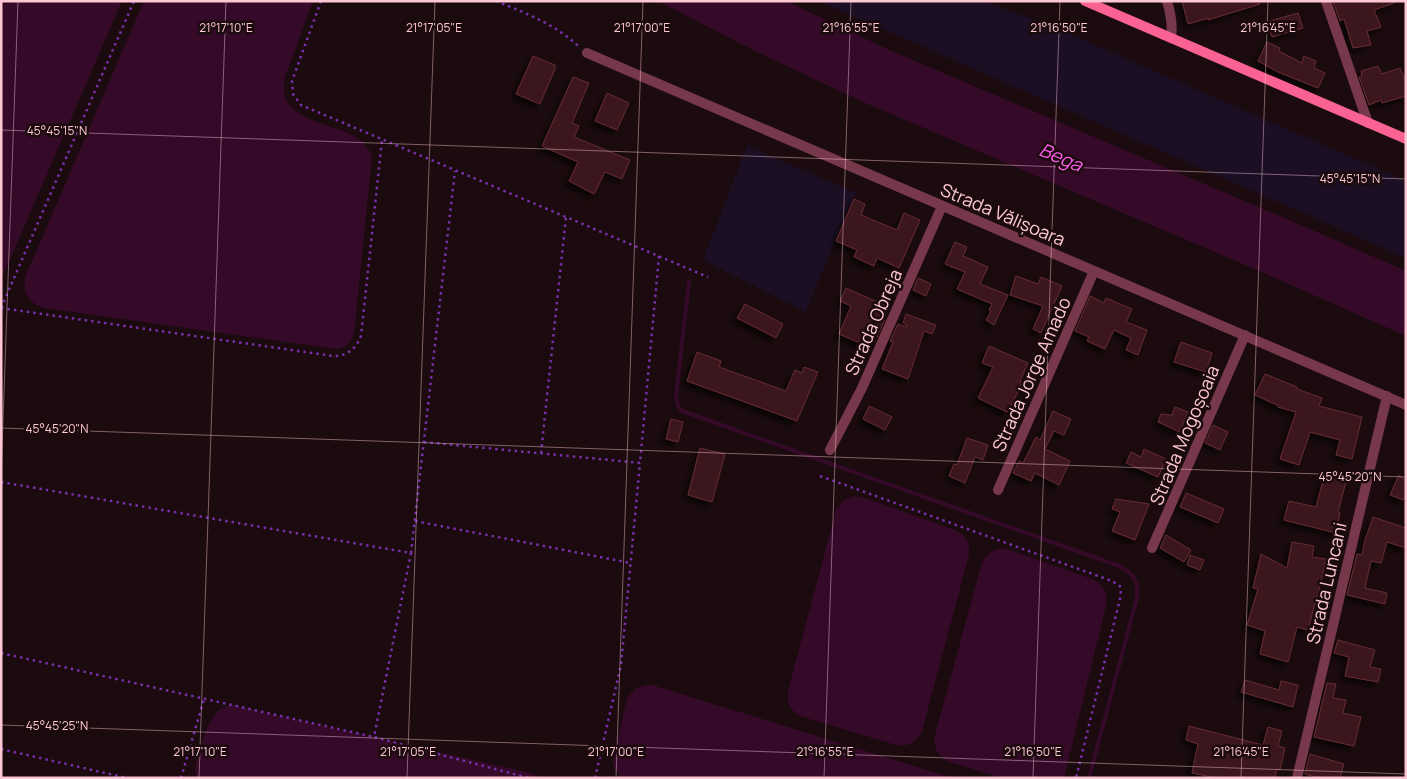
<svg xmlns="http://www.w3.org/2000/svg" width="1407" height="779" font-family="Manrope,sans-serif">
<defs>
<filter id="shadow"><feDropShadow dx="-4.5" dy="4.5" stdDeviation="2.5" flood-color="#0009"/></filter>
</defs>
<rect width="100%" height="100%" fill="#1b0b0e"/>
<g fill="#1c0f24">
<path d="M823 1H983L1054 27 1406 181V258L823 3Z"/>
<path d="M747 146 856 193 805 312 703 260Z"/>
</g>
<g fill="#350a29">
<path d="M1 1H122L1 280Z"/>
<path d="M144 1H313L285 77C273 134 362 116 372 157L354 333C352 343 346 348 336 349L44 308C29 304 21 291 26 275Z"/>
<path d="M658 1H786L887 49 1287 219 1406 271V336L1264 273 863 102 753 50Z"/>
<path d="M853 496 862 497 955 530C966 535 970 543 969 555L922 731C917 742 908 747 896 745L800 716C790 710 786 702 788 691L836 510 843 501Z"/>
<path d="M1001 548 1010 550 1092 579C1104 584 1108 594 1106 606L1064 778H1002L947 761C937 755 933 746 935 735L982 562 990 552Z"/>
<path d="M646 685H652L953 778H621L614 768 613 760 627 698 636 688Z"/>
<path d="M231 705 531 773 541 778H197L195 771 196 763C203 744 207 708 231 705Z"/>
</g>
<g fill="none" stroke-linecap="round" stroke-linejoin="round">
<path stroke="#350a29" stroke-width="4" d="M689 282 676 396 678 406 682 411 1119 566C1134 573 1139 582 1137 598L1089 778"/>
</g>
<g fill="#3b181d" stroke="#662b34" filter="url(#shadow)">
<path d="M1182 1H1259L1260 4 1208 20 1209 18 1188 24Z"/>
<path d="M1333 1H1394V3L1374 10 1381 27 1367 31 1371 45 1353 48 1344 19 1340 21Z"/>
<path d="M1298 13 1303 28 1272 37 1266 22Z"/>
<path d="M1267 42 1280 48 1279 51 1302 63 1304 56 1316 61 1314 68 1325 73 1318 88 1278 72 1258 61Z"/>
<path d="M533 56 555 65V69L540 104 516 94Z"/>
<path d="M1378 66 1382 74 1400 68 1406 82V96L1382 103 1381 100 1369 105 1359 77 1362 76 1361 71Z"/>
<path d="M573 77 589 83 572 123 579 126 574 137 630 160 622 179 605 172 594 194 569 181 578 162 542 146Z"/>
<path d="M607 93 629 103 617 130 595 121Z"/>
<path d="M854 199 865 204 861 215 897 230 904 213 920 220 899 268 877 258 874 266 854 257 857 250 836 241Z"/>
<path d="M955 242 967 247 963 256 988 267 980 284 1008 295 994 325 986 320 991 311 989 310 992 304 957 289 965 272 945 264Z"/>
<path d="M1016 276 1038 284 1041 277 1062 286 1041 333 1033 329 1043 306 1010 295Z"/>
<path d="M918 278 931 284 926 296 913 290Z"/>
<path d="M846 288 884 305 879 317 885 319 877 337 872 335 867 346 839 334 851 306 840 301Z"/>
<path d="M1090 296 1104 303 1106 298 1132 309 1126 322 1147 330 1138 355 1126 350 1131 338 1114 330 1105 349 1087 341 1089 337 1075 331Z"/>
<path d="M745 304 783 324 776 338 737 318Z"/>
<path d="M906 314 936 325 932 334 924 331 908 379 882 369 893 342 890 341 898 324 906 327 907 325 903 323Z"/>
<path d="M1181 342 1212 353 1206 372 1174 362Z"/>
<path d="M989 346 1028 363 1020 381 1022 382 1017 394 1007 412 978 398 993 367 982 363Z"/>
<path d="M697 352 721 361 719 367 786 391 795 370 802 373 804 367 818 372 797 421 687 381Z"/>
<path d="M1265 374 1297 387V389L1322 398 1319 406 1362 417 1352 459 1336 455 1340 440 1310 432 1299 465 1280 459 1296 412 1278 407 1279 406 1255 395Z"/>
<path d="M869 406 892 417 885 430 863 419Z"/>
<path d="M1175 407 1188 412 1180 432 1158 422 1161 414 1172 415Z"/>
<path d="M1053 411 1071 419 1064 435 1054 431 1045 449 1070 461 1059 485 1035 473 1031 481 1013 473 1019 461 1023 463 1036 437 1040 440Z"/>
<path d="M671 419 683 422 678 442 666 439Z"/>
<path d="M1213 425 1228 432 1220 450 1205 443Z"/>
<path d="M967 438 988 445 983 460 975 457 965 483 949 476 954 464 957 465Z"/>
<path d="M700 448 725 454 712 502 688 495Z"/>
<path d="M1144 449 1166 459 1158 477 1126 463 1131 452 1141 457Z"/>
<path d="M1325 473 1347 478 1338 512 1340 513 1336 533 1284 520 1289 501 1316 507Z"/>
<path d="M1399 475 1406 481V493L1403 500 1390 495Z"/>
<path d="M1186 493 1224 509 1218 523 1180 507Z"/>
<path d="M1116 499 1149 504 1135 540 1112 531 1120 512 1112 509Z"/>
<path d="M1373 517 1406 528V548L1387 542 1381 563 1371 561 1365 588 1387 593 1385 604 1347 595 1357 554 1362 555 1365 540Z"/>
<path d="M1166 535 1191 550 1184 562 1160 548Z"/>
<path d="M1292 542 1314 546 1312 557 1326 559 1316 604 1315 603 1308 630 1297 627 1288 662 1260 654 1265 631 1247 625 1258 589 1253 588 1261 554 1287 568Z"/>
<path d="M1190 555 1204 560 1200 570 1187 565Z"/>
<path d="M1338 640 1375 650 1370 667 1381 669 1378 682 1345 676 1349 657 1334 653Z"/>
<path d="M1245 680 1279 690 1281 681 1298 685 1293 707 1241 692Z"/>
<path d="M1327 683 1336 684 1333 698 1346 700 1343 713 1361 717 1354 746 1314 737Z"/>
<path d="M1189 726 1263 745 1268 727 1282 731 1278 746 1285 748 1280 770 1277 769 1275 778H1217L1192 773 1198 744 1186 740Z"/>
<path d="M1310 754 1344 764 1340 778H1318L1305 774Z"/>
</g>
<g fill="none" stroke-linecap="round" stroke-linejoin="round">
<g stroke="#7730a8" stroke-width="2.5" stroke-dasharray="2.5 4" stroke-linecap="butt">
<path d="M321 1 292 81 293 94 301 105 708 277"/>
<path d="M496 1C525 13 555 24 578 46"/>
<path d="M1 308 333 356C347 356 356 349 361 336L382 140"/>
<path d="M1 308 134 1"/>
<path d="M424 442 640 463 659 256"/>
<path d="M541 453 566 217"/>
<path d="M820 476 1112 581 1120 586 1121 595 1076 778"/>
<path d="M1 482 411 553 374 737 529 778"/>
<path d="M415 521 631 563"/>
<path d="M411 553 455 171"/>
<path d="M1 653 374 737"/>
<path d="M1 749 127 778"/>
<path d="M181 778 204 699"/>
<path d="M595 778 621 665 640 463"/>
</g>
<g stroke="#78384c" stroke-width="10">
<path d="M1167 1C1171 14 1173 25 1171 38"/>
<path d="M1326 1 1368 123"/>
<path d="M587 53 1406 405"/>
<path d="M830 450 862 388 942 206"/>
<path d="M998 490 1094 271"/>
<path d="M1152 548 1245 335"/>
<path d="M1297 778 1387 396"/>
</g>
<path stroke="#f96292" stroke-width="10" d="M1085 1 1406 139"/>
</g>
<path fill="none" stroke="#fdc7d4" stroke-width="1" stroke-opacity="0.45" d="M1 130 1406 179M1 428 1406 477M1 476 18 1M1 725 1406 774M199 778 226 1M407 778 435 1M616 778 643 1M824 778 851 1M1033 778 1060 1M1241 778 1268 1"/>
<g text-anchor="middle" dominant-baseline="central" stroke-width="5" stroke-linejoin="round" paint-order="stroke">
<g font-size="18" fill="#fdc7d4" stroke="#1b0b0e">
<text transform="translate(1003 214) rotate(23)">Strada Vălișoara</text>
<text transform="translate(873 322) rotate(-66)">Strada Obreja</text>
<text transform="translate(1031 374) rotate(-66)">Strada Jorge Amado</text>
<text transform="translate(1184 435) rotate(-67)">Strada Mogoșoaia</text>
<text transform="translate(1326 583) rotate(-77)">Strada Luncani</text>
</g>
<g font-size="19" font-style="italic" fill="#f959e6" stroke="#1b0b0e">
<text transform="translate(1061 157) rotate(23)">Bega</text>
</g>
</g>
<g font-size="12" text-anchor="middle" fill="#fdc7d4" stroke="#1b0b0e" stroke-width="5" stroke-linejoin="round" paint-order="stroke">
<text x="226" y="32">21°17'10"E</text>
<text x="434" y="32">21°17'05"E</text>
<text x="642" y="32">21°17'00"E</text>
<text x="851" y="32">21°16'55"E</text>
<text x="1059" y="32">21°16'50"E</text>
<text x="1268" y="32">21°16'45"E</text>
<text x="57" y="135">45°45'15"N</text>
<text x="1350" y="183">45°45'15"N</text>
<text x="57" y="433">45°45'20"N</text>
<text x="1350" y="481">45°45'20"N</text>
<text x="57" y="730">45°45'25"N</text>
<text x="200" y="756">21°17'10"E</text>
<text x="408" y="756">21°17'05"E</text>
<text x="616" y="756">21°17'00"E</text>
<text x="825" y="756">21°16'55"E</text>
<text x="1033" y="756">21°16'50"E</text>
<text x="1241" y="756">21°16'45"E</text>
</g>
<rect width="1407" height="779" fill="none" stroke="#fdc7d4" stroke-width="5"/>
</svg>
